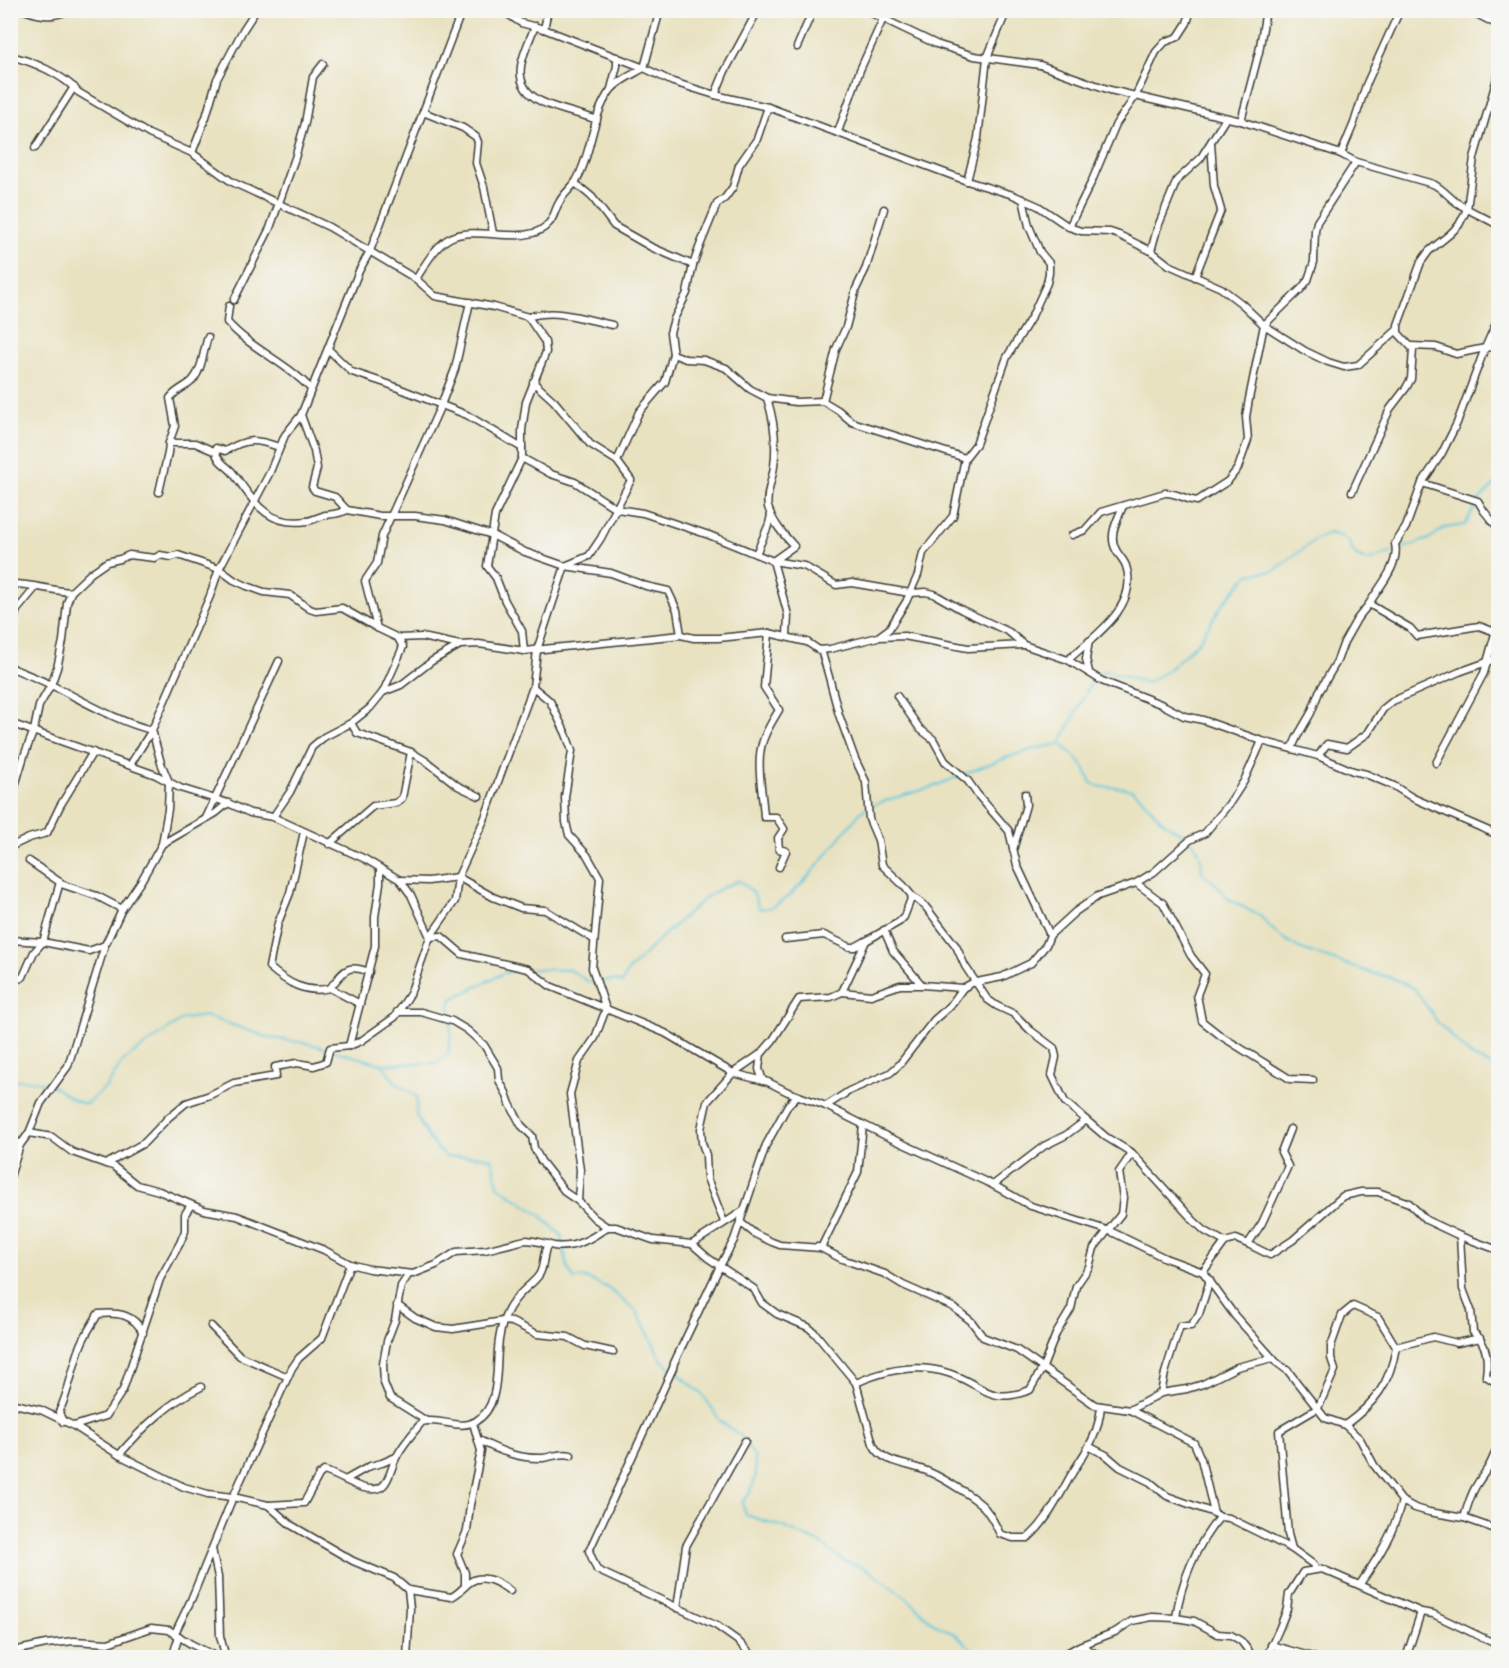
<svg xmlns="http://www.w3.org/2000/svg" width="1509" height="1668" font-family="'Playpen Sans',sans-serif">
<rect width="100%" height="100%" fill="#f6f6f2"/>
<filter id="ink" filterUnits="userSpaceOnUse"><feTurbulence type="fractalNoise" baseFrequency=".0167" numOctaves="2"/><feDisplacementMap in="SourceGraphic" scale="12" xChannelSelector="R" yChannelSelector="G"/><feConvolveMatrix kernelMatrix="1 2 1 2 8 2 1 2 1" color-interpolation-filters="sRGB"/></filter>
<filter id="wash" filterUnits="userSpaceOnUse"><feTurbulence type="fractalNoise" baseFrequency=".008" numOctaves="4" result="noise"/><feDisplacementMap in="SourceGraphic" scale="24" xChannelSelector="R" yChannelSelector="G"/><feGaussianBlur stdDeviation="1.35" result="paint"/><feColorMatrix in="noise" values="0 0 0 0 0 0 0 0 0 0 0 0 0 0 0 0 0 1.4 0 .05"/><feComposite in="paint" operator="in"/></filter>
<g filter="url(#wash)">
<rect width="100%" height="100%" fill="#e9e2c1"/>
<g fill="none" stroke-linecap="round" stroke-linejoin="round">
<g stroke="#60c8dd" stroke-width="2">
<path d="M1060 744 1095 675 1105 671 1147 683 1168 670 1199 641 1224 602 1249 574 1274 571 1316 539 1329 533 1340 536 1349 542 1355 555 1368 561 1429 539 1444 528 1465 525 1478 501 1498 481"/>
<path d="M531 969 570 970 589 982 614 980 622 983 628 971 665 934 705 898 725 886 739 881 753 892 759 908C788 916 842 831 862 811 870 803 913 793 926 789 971 773 1012 751 1060 744 1075 755 1086 766 1091 783 1107 792 1119 783 1131 790 1145 797 1153 814 1165 823 1174 830 1188 835 1195 845 1201 853 1202 863 1202 872L1219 887 1228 899 1260 916 1278 935 1299 948 1371 973 1389 977 1414 988 1439 1024 1471 1056 1498 1069"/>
<path d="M382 1064 395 1082 417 1097 416 1115 429 1139 446 1157 481 1156 492 1159 498 1186 539 1214 561 1235 567 1266 574 1279 585 1278 608 1288 637 1312 661 1359 702 1394 721 1422 741 1436 754 1456 756 1475 751 1491 742 1502 746 1515 783 1527 820 1543 844 1561 865 1568 906 1597 932 1622 958 1636 981 1658"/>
<path d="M10 1079C27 1081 42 1079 57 1089 70 1097 69 1100 86 1104L107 1086 123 1061 183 1019 206 1016 270 1038 306 1043 382 1064 436 1063 448 1054 451 1034 450 1005 452 999 504 973 522 970"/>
</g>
</g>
</g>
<g filter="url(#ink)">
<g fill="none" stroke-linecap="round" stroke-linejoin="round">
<g stroke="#3b3a35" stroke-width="9">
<g id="street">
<path d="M24 10C41 16 53 18 69 10"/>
<path d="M502 10 521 23 544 29 644 68 673 82 715 95 768 107 967 181 1013 195 1038 206 1069 227 1081 231 1110 232 1119 235 1151 251 1169 265 1221 288 1242 304 1264 325 1305 351 1328 362 1344 367 1358 365 1397 330"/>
<path d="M865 10 936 44 974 56 1040 65 1110 90 1241 121 1341 154 1356 162 1433 184C1443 189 1448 196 1456 202 1469 211 1484 217 1498 225"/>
<path d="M1469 10 1498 25"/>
<path d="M535 26C530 39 523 53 521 66 515 107 571 109 597 120"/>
<path d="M544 29 548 10"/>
<path d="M797 47 813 10"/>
<path d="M10 56C32 61 64 75 78 92L149 134 192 153 232 182 329 227 416 279 435 296 494 307 528 317 545 342 546 352 526 402 522 430V458L495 515 487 566 496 578 505 601 522 631 524 651"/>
<path d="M611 89 617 66V57"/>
<path d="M715 95 725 71 758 10"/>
<path d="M423 112 463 128 476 137 478 142 476 163 484 187 493 233"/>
<path d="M1241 121 1259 52 1266 10"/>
<path d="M838 132 860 70 887 10"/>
<path d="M35 148 74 87"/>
<path d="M192 153 206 117 217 79 243 30 256 10"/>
<path d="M1341 154 1354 123 1366 85 1400 10"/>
<path d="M967 181 978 138 987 58 1007 10"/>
<path d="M575 183 592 197 614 226 651 247 693 265"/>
<path d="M1069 227 1091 183 1116 124 1135 97 1156 52 1165 42 1178 37 1187 23 1191 10"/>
<path d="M1151 251 1157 229 1177 180 1200 159 1226 118"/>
<path d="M1195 277 1221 210 1214 186 1211 143"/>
<path d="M416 279C425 265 436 244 452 237 479 225 529 248 549 223 554 218 555 209 559 203 563 194 571 189 576 181 592 154 591 117 610 91 617 81 634 74 644 68L660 10"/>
<path d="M234 300 270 228 295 158 305 123 313 77 323 64"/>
<path d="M229 306 227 322C251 349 286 362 311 389"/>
<path d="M528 317C557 308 584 319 612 325"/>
<path d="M1411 346 1436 347 1456 354 1485 348 1498 319"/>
<path d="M329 350 352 372 388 384 467 415 522 448"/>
<path d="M673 354 686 359 704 360 726 368 750 389 767 398C774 420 777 443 774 466 773 478 765 496 768 507 773 523 783 534 794 546L773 561 788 615 787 636"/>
<path d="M767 398 796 402 823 401 838 410 852 422 965 458"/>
<path d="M823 401 836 349 846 327 856 289 866 268 884 209"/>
<path d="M301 415 314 451 317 468 312 487 315 491 335 497 347 510 380 516H415L445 520 492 535 525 552 565 566 611 573 646 586 668 591 677 610 681 635 694 638H718L769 633 807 642 819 650 830 649 878 637 889 629 906 602 918 575 923 553 953 516 965 458 976 444 1007 357 1032 316 1047 283 1049 273V263L1040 252 1029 226 1023 199"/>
<path d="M169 443H195L216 452C217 462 228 466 233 473 254 501 266 527 307 521 313 520 319 517 325 515 334 514 339 514 347 510"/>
<path d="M216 448 225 451C247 438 256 439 279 447"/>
<path d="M522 458 551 474 575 482 617 509 643 513 709 535 773 561 804 566 836 585 852 583 910 593 926 592 934 594 962 610 1009 632 1024 645 1068 660 1102 681 1163 705 1184 716 1203 720 1262 741 1318 756 1353 771 1366 774 1394 786 1413 798 1498 835"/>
<path d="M617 461 639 412 665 382 673 354 670 333 674 319 687 293 693 265 699 248 717 204 725 198 733 187 739 165 757 139 768 107"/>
<path d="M1422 483 1478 501 1484 511 1498 528"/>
<path d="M159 492 168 453 169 443 175 426 170 398C177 389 188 386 193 380 203 368 203 351 208 337"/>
<path d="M1352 492 1390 409 1406 388 1411 379 1413 349 1398 333V325L1421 262 1429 251 1450 234 1459 225 1467 209 1474 158 1498 75"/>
<path d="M1072 535 1085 530 1101 512 1165 493C1176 492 1185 500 1197 501L1228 481 1238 468 1248 440 1246 417 1249 399 1264 325 1301 289 1308 280 1314 262 1315 230 1317 222 1356 162"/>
<path d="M756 554 769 524 771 515"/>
<path d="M10 584C30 583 51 591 71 592L91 573 107 562 120 559 129 555 155 558 160 555 171 557 178 555 219 569 234 580 247 586 264 592 290 595 310 609 316 611 342 608 377 628"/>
<path d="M1369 604C1379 587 1400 565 1395 544L1406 527 1422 483 1442 453 1457 423 1485 348 1498 346"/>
<path d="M10 629 17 610 36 587"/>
<path d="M769 633 764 687 779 710C773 720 765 732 762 744 756 764 763 796 764 817H776L784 829 778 838 779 849 786 851 779 867"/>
<path d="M879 637 904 636 968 648 1023 645"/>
<path d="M399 638 422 637 460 645"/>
<path d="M819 650 822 653 829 677 839 715 855 759 866 782 869 819 878 840 882 865 904 886 912 896 925 906 956 946 965 966 987 999 997 1006 1014 1014 1030 1030 1054 1048 1056 1057 1052 1075 1065 1102 1106 1137 1132 1153 1194 1221 1205 1231 1225 1242 1203 1272 1235 1316 1276 1362 1288 1371 1325 1418 1345 1425 1360 1439 1374 1465 1402 1501 1415 1508 1429 1512 1464 1518C1467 1507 1470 1496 1476 1486 1484 1472 1490 1469 1495 1452L1498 1450"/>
<path d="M1068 660C1093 637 1140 607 1126 566 1124 560 1119 556 1116 550 1108 535 1117 521 1123 506"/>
<path d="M10 667C23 673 37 678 49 684 83 700 115 721 152 730L161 763 169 782 168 809 162 844 141 881 122 909 105 945 68 1066 41 1103 29 1133 20 1145 10 1177"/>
<path d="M1089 672 1086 659 1089 641"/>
<path d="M533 687 550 701 566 734 572 751 565 797 566 822 569 835 587 855 600 878 592 968 606 1009 595 1038 579 1061 570 1094 580 1170 578 1201"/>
<path d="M383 692 403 647 398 638 377 628 365 581 377 563 382 536 441 405 455 369 470 302"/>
<path d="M897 696 920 729 933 739 945 761 968 781 977 794 1009 831 1017 865 1050 935"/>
<path d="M10 723 156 775 180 788 228 803 250 813 273 817 365 859 400 880 411 895 430 937 410 994 395 1017 361 1041 349 1046 330 1048 326 1062 314 1066 297 1063 275 1067 276 1076 234 1083 210 1095 186 1103 169 1117 144 1143 106 1164 72 1152 52 1137 29 1133"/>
<path d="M351 723 357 733 411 752"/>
<path d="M1292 748 1297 737 1311 713 1319 692 1337 661 1344 642 1357 619 1369 604 1410 628 1417 636 1479 626 1498 633"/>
<path d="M1318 756 1327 744 1347 748 1368 733 1383 709 1393 701 1459 672 1498 658"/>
<path d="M1436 763 1484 673 1498 623"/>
<path d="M130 765 152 730 210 596 219 569 269 474 285 435 301 415 359 271 370 251 462 10"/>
<path d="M10 803 24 756 34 730 39 706 51 685 57 668 63 641 67 603 71 592"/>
<path d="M273 817 290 792 312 747 324 737 351 723 370 708 383 692 401 685 432 661 460 645 479 644 524 651 681 635"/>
<path d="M206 818 279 661"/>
<path d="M304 832 290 893 278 923 269 967C287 983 306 994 330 988 344 971 347 963 369 972"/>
<path d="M162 844 216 813 228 803"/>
<path d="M329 844 373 806 396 803 402 798 411 752 426 761 458 786 479 796"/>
<path d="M10 847 29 838 47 833 60 806 93 752"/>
<path d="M1013 850 1026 805 1025 794"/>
<path d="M29 861 64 885 97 896 122 909"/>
<path d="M400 880 428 881 458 877 493 897 521 908 545 910 593 939"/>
<path d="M1136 883 1163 903 1191 956 1205 974 1197 995 1202 1021 1221 1036 1290 1079 1313 1080"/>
<path d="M884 930 893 951 922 985 963 988"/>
<path d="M430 937 441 936 462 954 528 969 550 986 665 1033 733 1073 768 1082 788 1092 826 1106 886 1136 993 1185 1031 1206 1110 1231 1165 1258 1203 1272"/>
<path d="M430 937 455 901 458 877 484 820 510 749 533 687 537 650 565 566 589 556 601 538 631 480 617 461 590 444 554 401 533 382"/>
<path d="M785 939 824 935 850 947H855L866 941"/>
<path d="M10 940 43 942 89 951 105 945"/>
<path d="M10 983 23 977 34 952 43 942 60 882"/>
<path d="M330 988 360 1004"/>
<path d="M842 992 871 995 900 985H922"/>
<path d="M397 1012H421L452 1021 467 1030 484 1045 498 1068 499 1080 506 1093 510 1104 521 1125 532 1136 534 1148 541 1161 566 1193 578 1201 594 1218 607 1227"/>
<path d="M349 1046 375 946V917L380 883V869"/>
<path d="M761 1053 759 1069 763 1081"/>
<path d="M826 1106 849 1091 890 1073 899 1065 934 1020 950 1006 963 988 972 983 1002 977 1031 963 1046 945 1050 935 1075 912 1098 896 1136 883 1154 872 1190 840 1205 833 1229 804 1244 781 1262 741"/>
<path d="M10 1134 20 1145"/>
<path d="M106 1164 113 1166 137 1185 159 1191 204 1210 237 1216 324 1250 350 1264 369 1269 413 1274 436 1265 456 1252 485 1250 525 1240C536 1240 544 1244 554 1246 573 1249 593 1238 607 1227H616L653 1240 692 1244 743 1211"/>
<path d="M993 1185 1044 1146 1066 1135 1085 1121"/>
<path d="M724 1222 707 1178 706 1155 702 1143 701 1129 707 1102 733 1073 762 1053 773 1040 799 999 831 997 842 992 866 941 899 922 904 917 912 896"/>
<path d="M740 1222 755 1234 772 1242 780 1245 821 1248 842 1259 885 1274 903 1285 953 1307 971 1321 983 1337 1017 1350 1095 1405 1130 1410 1161 1393 1187 1389 1203 1384 1237 1367 1273 1358"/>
<path d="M1460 1236 1463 1289 1471 1310 1473 1332C1488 1344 1488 1360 1486 1376L1498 1384"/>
<path d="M1225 1242 1236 1239 1248 1244 1262 1223 1288 1166 1281 1152 1290 1129"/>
<path d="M692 1244 708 1258 754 1289 762 1303 777 1314 808 1327 815 1333 856 1383 873 1444C883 1465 909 1463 929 1472 941 1477 980 1500 986 1510 992 1517 996 1526 1000 1534L1013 1538H1028C1047 1521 1057 1500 1070 1477 1085 1451 1098 1439 1101 1406"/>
<path d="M1248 1244 1270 1255 1293 1240 1343 1196 1361 1192H1378L1409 1203 1426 1220 1460 1236 1498 1250"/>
<path d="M817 1247 821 1248 858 1172 863 1125"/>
<path d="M409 1274 401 1286 395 1320 387 1341 383 1364 384 1383 390 1398 425 1420"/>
<path d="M397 1305 415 1318 436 1327 453 1329 503 1321 512 1322 537 1334 568 1337 585 1346 613 1352"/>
<path d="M211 1326 240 1356 288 1377"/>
<path d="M856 1383C885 1370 917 1363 948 1373 984 1384 987 1406 1030 1390L1043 1367 1056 1334 1071 1309 1076 1286 1089 1267 1094 1248 1121 1214 1123 1198 1119 1172 1132 1153"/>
<path d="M1161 1393 1165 1373 1180 1326H1191L1199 1314 1210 1280"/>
<path d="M10 1403 41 1410 74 1426 119 1455 184 1487 208 1494 233 1497 268 1505 291 1525 353 1561 394 1578 408 1590 410 1608 407 1658"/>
<path d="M1130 1410 1194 1443 1201 1459 1214 1513 1220 1517"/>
<path d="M63 1422 59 1412C69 1392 72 1369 80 1348 84 1336 92 1325 98 1314 118 1312 134 1314 143 1333"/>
<path d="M1345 1425C1375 1403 1390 1384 1396 1347"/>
<path d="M74 1426 106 1416 123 1390 160 1279 180 1243 185 1231V1214L191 1205"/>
<path d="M479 1440C499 1451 519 1459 543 1458 553 1457 560 1452 571 1455"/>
<path d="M1090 1447 1106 1455 1120 1467 1150 1482 1167 1496 1214 1513"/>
<path d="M119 1455C143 1427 168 1403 201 1387"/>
<path d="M345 1480 370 1466 382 1463 396 1457"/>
<path d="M268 1505 304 1503 319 1475 324 1471C338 1475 350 1484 364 1488 390 1495 388 1472 397 1456 403 1444 414 1432 422 1422 440 1417 459 1431 476 1421 502 1406 495 1365 499 1340 502 1320 508 1305 523 1291 528 1286 535 1281 539 1275 545 1266 542 1254 548 1244"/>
<path d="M1464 1518 1498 1530"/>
<path d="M212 1549 218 1577 220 1636 226 1658"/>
<path d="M1315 1569 1314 1565 1292 1549 1288 1534 1279 1431 1318 1408 1335 1370 1331 1358V1346L1342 1315 1353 1306 1378 1317 1396 1347 1433 1337 1457 1343 1480 1338"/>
<path d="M1360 1584C1378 1558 1394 1533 1402 1501"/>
<path d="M465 1586V1573L457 1554 467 1531 470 1505 481 1451 473 1423"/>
<path d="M408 1590 451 1597C459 1594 463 1587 470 1582 483 1573 499 1583 510 1591"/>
<path d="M677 1608 686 1546 745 1441"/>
<path d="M1176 1618C1180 1584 1197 1543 1220 1517L1229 1518 1292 1549"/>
<path d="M175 1633 191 1600 233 1497 292 1368 299 1358 322 1338 350 1264"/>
<path d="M1271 1645 1316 1658"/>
<path d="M1081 1646 1104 1658"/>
<path d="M10 1649 18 1650 46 1644 74 1641 108 1643 151 1628 169 1630 191 1644 219 1658"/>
<path d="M172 1658 179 1636"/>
<path d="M754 1658 738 1641 717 1626 597 1570 589 1551 673 1368 674 1363 720 1266 734 1240 766 1145 788 1105 797 1096"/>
<path d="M1058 1658 1079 1646 1115 1632 1132 1621 1152 1617 1176 1618 1194 1621 1218 1634 1231 1635 1241 1641 1254 1658"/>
<path d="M1266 1658 1280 1627 1287 1609 1289 1594 1303 1572 1322 1569 1421 1612 1433 1614 1498 1645"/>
<path d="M1406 1658 1421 1612"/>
</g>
</g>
<use href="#street" stroke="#fff" stroke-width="6"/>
</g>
</g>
<rect width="1509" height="1668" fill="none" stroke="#f6f6f2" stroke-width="36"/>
</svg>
